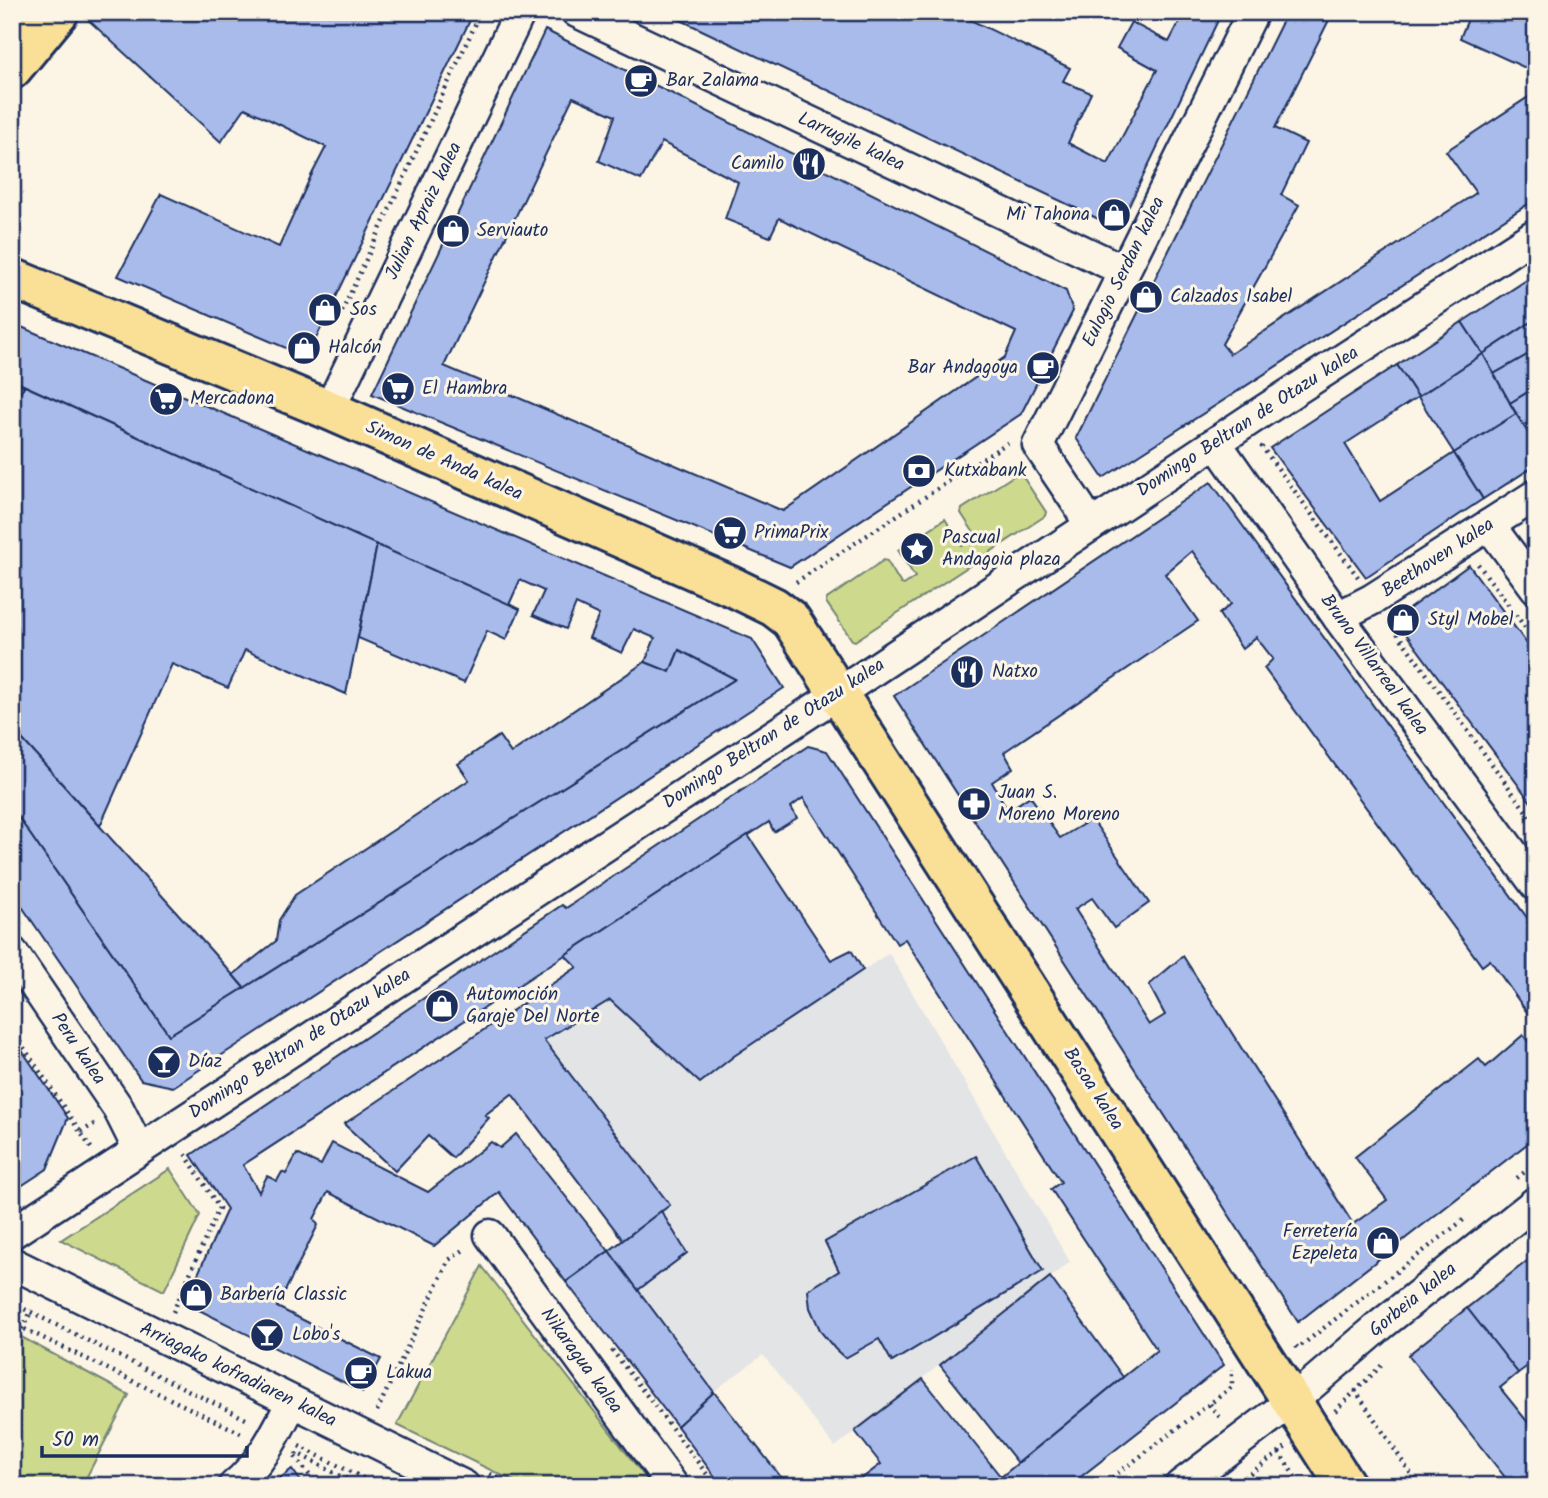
<svg xmlns="http://www.w3.org/2000/svg" width="1548" height="1498" font-family="Kalam,sans-serif">
<rect width="100%" height="100%" fill="#fcf5e5"/>
<filter id="ink" filterUnits="userSpaceOnUse"><feTurbulence type="fractalNoise" baseFrequency=".0143" numOctaves="2"/><feDisplacementMap in="SourceGraphic" scale="14" xChannelSelector="R" yChannelSelector="G"/><feConvolveMatrix kernelMatrix="1 2 1 2 8 2 1 2 1" color-interpolation-filters="sRGB"/></filter>
<g filter="url(#ink)">
<path fill="#e3e4e6" d="M889 953 1070 1262 835 1447 763 1355 714 1391 677 1426 566 1282 670 1204 544 1040 610 1000 734 1056Z"/>
<g fill="#cdda8d" stroke="#748476" stroke-width="2">
<path d="M1018 473 1021 474 1046 512 1045 516 855 641 852 640 826 602 827 599 884 560 887 561 901 584 904 585 915 577 898 550 945 519 962 546 975 538 976 536 961 513 962 509Z"/>
<path d="M170 1169 200 1215 164 1291 61 1240Z"/>
<path d="M482 1266 652 1486H524L397 1425Z"/>
<path d="M12 1332 129 1395 82 1486H24L12 1480Z"/>
</g>
<g fill="#a8bbea" stroke="#1b2f5e" stroke-width="2" fill-rule="evenodd">
<path d="M87 12H474L307 357 118 276 161 194 279 247 310 178 326 147 245 108 221 142 84 16Z"/>
<path d="M664 12H954L1070 68 1063 81 1091 93 1068 143 1108 164 1157 70 1117 48 1131 22 1169 42 1183 15 1177 12H1222L1126 212 1107 223Z"/>
<path d="M1287 12H1333L1275 128 1306 143 1281 195 1299 205 1222 344 1230 354 1476 193 1446 151 1536 92V199L1103 478 1076 438Z"/>
<path d="M1471 12H1536V59L1530 70 1460 38Z"/>
<path d="M545 30 1066 291 1073 311 1021 414 790 567 372 394ZM573 97 615 116 599 161 641 180 662 142 738 182 725 219 770 237 779 218 1016 332 1005 357 783 511 444 366Z"/>
<path d="M1536 274V319L1483 354 1462 322Z"/>
<path d="M1536 319V350L1494 374 1483 354Z"/>
<path d="M1462 322 1483 354 1418 397 1397 365Z"/>
<path d="M12 323 752 639 784 688 173 1087 141 1080 12 892V808L169 1035 735 679 679 650 670 672 645 662 655 638 634 629 622 653 589 638 599 615 576 604 566 629 533 615 544 591 520 580 509 605 12 380Z"/>
<path d="M1536 350V387L1510 403 1494 374Z"/>
<path d="M1483 354 1516 414 1454 453 1418 397Z"/>
<path d="M1397 365 1418 397 1345 444 1380 501 1454 453 1483 499 1366 577 1270 448Z"/>
<path d="M12 380 25 386 12 402Z"/>
<path d="M25 386 377 545 346 694 245 650 228 688 172 664 100 826 12 728V402Z"/>
<path d="M1536 387V419L1524 426 1510 403Z"/>
<path d="M1516 414 1536 445V465L1483 499 1454 453Z"/>
<path d="M1536 419V445L1524 426Z"/>
<path d="M1211 482 1536 930V1025L1490 960 1482 966 1264 668 1273 659 1256 637 1242 649 1219 614 1231 604 1192 551 1165 574 1198 621 1004 752 1013 768 992 782 1008 811 1030 796 1060 838 1092 819 1149 903 1114 928 1092 898 1075 909 1149 1025 1165 1015 1149 985 1183 956 1353 1224 1387 1200 1355 1157 1479 1059 1486 1067 1523 1035 1536 1052V1137L1298 1322 894 696Z"/>
<path d="M377 545 520 609 506 640 487 631 464 683 358 638Z"/>
<path d="M1469 565 1536 656V809L1395 619Z"/>
<path d="M679 650 735 679 244 988 233 975 276 941 279 920 295 895 469 780 458 764 499 736 511 753 645 662 670 672Z"/>
<path d="M12 728 233 975 244 988 169 1035 12 808Z"/>
<path d="M808 746 827 751 1224 1365 1069 1486H990L1123 1377 1157 1350 1051 1189 1061 1182 905 939 897 944 803 798 791 807 797 818 774 832 769 822 243 1165 259 1192 267 1176 277 1181 282 1172 286 1174 297 1154 321 1165 332 1143 428 1192 491 1142 500 1148 516 1134 609 1251 566 1282 499 1192 434 1246 328 1192 314 1219 318 1225 277 1307 381 1359 363 1392 185 1303 227 1209 191 1155 562 905 566 908Z"/>
<path d="M748 835 831 960 851 950 863 970 734 1056 700 1083 610 1000 544 1040 670 1205 623 1240 512 1094 485 1115 489 1118 453 1158 428 1136 395 1171 344 1124 577 967 565 955Z"/>
<path d="M12 1043 19 1046 68 1118 47 1169 12 1192Z"/>
<path d="M976 1156 1043 1271 892 1362 879 1339 845 1358 835 1349 821 1332 810 1308 808 1290 839 1271 825 1242Z"/>
<path d="M661 1211 687 1253 638 1290 609 1251Z"/>
<path d="M609 1251 714 1392 677 1426 566 1282Z"/>
<path d="M1536 1254V1360L1518 1373 1467 1308Z"/>
<path d="M1050 1277 1123 1377 1018 1463 940 1365Z"/>
<path d="M1467 1308 1518 1373 1500 1388 1530 1425 1536 1420V1486H1512L1408 1355Z"/>
<path d="M923 1379 1001 1477 990 1486H852L881 1464 855 1431Z"/>
<path d="M714 1392 788 1486H722L677 1426Z"/>
<path d="M292 1469 304 1486H270Z"/>
</g>
<g fill="none" stroke-linecap="round" stroke-linejoin="round">
<g stroke="#1b2f5e" stroke-width="35">
<g id="minor">
<path d="M577 12 1125 271"/>
<path d="M329 410 520 12"/>
<path d="M1216 443 1338 617 1536 885"/>
<path d="M1489 525 1536 588"/>
<path d="M1090 526 1079 506 1038 445 1253 12"/>
<path d="M1338 617 1373 599 1536 495"/>
<path d="M12 952 118 1108 139 1150"/>
<path d="M12 1233 839 693 1257 415 1536 234"/>
<path d="M490 1235 673 1486"/>
<path d="M12 1263 464 1486"/>
<path d="M234 1486C261 1464 276 1433 292 1402"/>
<path d="M1180 1486 1292 1401 1382 1324 1536 1202"/>
</g>
</g>
<g stroke="#1b2f5e" stroke-width="44">
<g id="major">
<path d="M12 16 15 12"/>
<path d="M12 69 59 12"/>
<path d="M12 278 329 410 735 588 774 607 791 620 1346 1486"/>
</g>
</g>
<g stroke="#1b2f5e" stroke-width="4.5" stroke-dasharray="2 5" stroke-linecap="butt">
<path d="M339 318 481 12"/>
<path d="M1263 446 1262 447 1358 577"/>
<path d="M1478 564 1536 642"/>
<path d="M796 582 1010 441"/>
<path d="M1389 622 1536 825"/>
<path d="M12 912 22 926"/>
<path d="M12 1030 91 1148"/>
<path d="M81 1132 96 1123"/>
<path d="M1517 1178 1536 1163"/>
<path d="M12 1303 250 1421"/>
<path d="M173 1312 219 1208 184 1152"/>
<path d="M12 1323 243 1434"/>
<path d="M22 1329 32 1310"/>
<path d="M1296 1346 1298 1348 1466 1218"/>
<path d="M612 1350 716 1486"/>
<path d="M1355 1390 1419 1486"/>
<path d="M1210 1404 1221 1419"/>
<path d="M377 1411 449 1260 465 1249"/>
<path d="M1335 1411 1384 1363"/>
<path d="M299 1446 379 1486"/>
<path d="M1279 1452 1301 1486"/>
<path d="M296 1455 297 1453 359 1486"/>
<path d="M295 1457 318 1486"/>
<path d="M490 1474 515 1486"/>
<path d="M1101 1486 1232 1387V1369"/>
<path d="M1233 1486 1286 1447"/>
</g>
<use href="#minor" stroke="#fcf5e5" stroke-width="30"/>
<use href="#major" stroke="#fadf96" stroke-width="38"/>
</g>
</g>
<defs>
<g id="cafe-disc" transform="scale(1.75)"><circle r="9.5" fill="#1b2f5e" stroke="#fcf5e5"/><path d="M-5.5-4.5H6V0H3Q3 3.5 0 3.5H-2.5Q-5.5 3.5-5.5 0ZM3-3.2v2h1.7v-2ZM-6 4.5H4V6H-6Z" fill="#fff"/></g>
<g id="restaurant-disc" transform="scale(1.75)"><circle r="9.5" fill="#1b2f5e" stroke="#fcf5e5"/><path d="M-5-6h1v4h1v-4h1v4h1v-4h1v5L-1.5 .5V6h-2V.5L-5-1ZM5-6V6H3V1.5H1.5Q1.5-4 5-6Z" fill="#fff"/></g>
<g id="shop-disc" transform="scale(1.75)"><circle r="9.5" fill="#1b2f5e" stroke="#fcf5e5"/><path d="M-5-2.5h2.3a2.7 3.5 0 0 1 5.4 0H5L5.5 6h-11ZM-1.5-2.5h3a1.5 2.3 0 0 0-3 0Z" fill="#fff"/></g>
<g id="supermarket-disc" transform="scale(1.75)"><circle r="9.5" fill="#1b2f5e" stroke="#fcf5e5"/><path d="M-6-5.5h2.5l.6 2H6L4.5 2H-2.5L-4.4-4H-6ZM-1.5 3.2a1.3 1.3 0 1 0 .1 0ZM3 3.2a1.3 1.3 0 1 0 .1 0Z" fill="#fff"/></g>
<g id="bank-disc" transform="scale(1.75)"><circle r="9.5" fill="#1b2f5e" stroke="#fcf5e5"/><path d="M-6-4H6V4H-6ZM0-2.3a2.3 2.3 0 1 0 0 4.6a2.3 2.3 0 1 0 0-4.6Z" fill="#fff"/></g>
<g id="sight-disc" transform="scale(1.75)"><circle r="9.5" fill="#1b2f5e" stroke="#fcf5e5"/><path d="M0-6L1.8-2.2L6-1.7L2.9 1.2L3.7 5.4L0 3.3L-3.7 5.4L-2.9 1.2L-6-1.7L-1.8-2.2Z" fill="#fff"/></g>
<g id="pharmacy-disc" transform="scale(1.75)"><circle r="9.5" fill="#1b2f5e" stroke="#fcf5e5"/><path d="M-2-6h4v4h4v4h-4v4h-4v-4h-4v-4h4Z" fill="#fff"/></g>
<g id="bar-disc" transform="scale(1.75)"><circle r="9.5" fill="#1b2f5e" stroke="#fcf5e5"/><path d="M-6-5H6L.8 .8V4.5H3.5V6h-7V4.5H-.8V.8Z" fill="#fff"/></g>
</defs>
<g fill-rule="evenodd">
<use href="#cafe-disc" x="641" y="81"/>
<use href="#restaurant-disc" x="809" y="164"/>
<use href="#shop-disc" x="1114" y="215"/>
<use href="#shop-disc" x="453" y="231"/>
<use href="#shop-disc" x="1146" y="297"/>
<use href="#shop-disc" x="325" y="310"/>
<use href="#shop-disc" x="304" y="348"/>
<use href="#cafe-disc" x="1043" y="368"/>
<use href="#supermarket-disc" x="398" y="389"/>
<use href="#supermarket-disc" x="166" y="399"/>
<use href="#bank-disc" x="919" y="471"/>
<use href="#supermarket-disc" x="730" y="533"/>
<use href="#sight-disc" x="917" y="549"/>
<use href="#shop-disc" x="1403" y="620"/>
<use href="#restaurant-disc" x="967" y="672"/>
<use href="#pharmacy-disc" x="974" y="804"/>
<use href="#shop-disc" x="442" y="1006"/>
<use href="#bar-disc" x="164" y="1062"/>
<use href="#shop-disc" x="1383" y="1243"/>
<use href="#shop-disc" x="196" y="1295"/>
<use href="#bar-disc" x="267" y="1335"/>
<use href="#cafe-disc" x="361" y="1373"/>
</g>
<g text-anchor="middle" dominant-baseline="central" stroke-width="6" stroke-linejoin="round" paint-order="stroke">
<g font-size="19" fill="#1b2f5e" stroke="#fcf5e5" text-anchor="start">
<text x="666" y="81">Bar Zalama</text>
<text x="784" y="164" text-anchor="end">Camilo</text>
<text x="1090" y="215" text-anchor="end">Mi Tahona</text>
<text x="477" y="231">Serviauto</text>
<text x="1170" y="297">Calzados Isabel</text>
<text x="350" y="310">Sos</text>
<text x="328" y="348">Halcón</text>
<text x="1018" y="368" text-anchor="end">Bar Andagoya</text>
<text x="422" y="389">El Hambra</text>
<text x="190" y="399">Mercadona</text>
<text x="944" y="471">Kutxabank</text>
<text x="754" y="533">PrimaPrix</text>
<text x="942" y="538">Pascual<tspan x="942" dy="22">Andagoia plaza</tspan></text>
<text x="1428" y="620">Styl Mobel</text>
<text x="992" y="672">Natxo</text>
<text x="998" y="793">Juan S.<tspan x="998" dy="22">Moreno Moreno</tspan></text>
<text x="466" y="995">Automoción<tspan x="466" dy="22">Garaje Del Norte</tspan></text>
<text x="188" y="1062">Díaz</text>
<text x="1358" y="1232" text-anchor="end">Ferretería<tspan x="1358" dy="22">Ezpeleta</tspan></text>
<text x="220" y="1295">Barbería Classic</text>
<text x="292" y="1335">Lobo's</text>
<text x="386" y="1373">Lakua</text>
</g>
<g font-size="19" fill="#1b2f5e" stroke="#fcf5e5">
<text transform="translate(851 142) rotate(25)">Larrugile kalea</text>
<text transform="translate(424 211) rotate(-64)">Julian Apraiz kalea</text>
<text transform="translate(1124 272) rotate(-64)">Eulogio Serdan kalea</text>
<text transform="translate(1248 422) rotate(-33)">Domingo Beltran de Otazu kalea</text>
<text transform="translate(444 461) rotate(24)">Simon de Anda kalea</text>
<text transform="translate(1438 558) rotate(-33)">Beethoven kalea</text>
<text transform="translate(1374 665) rotate(54)">Bruno Villarreal kalea</text>
<text transform="translate(774 734) rotate(-33)">Domingo Beltran de Otazu kalea</text>
<text transform="translate(300 1044) rotate(-33)">Domingo Beltran de Otazu kalea</text>
<text transform="translate(78 1049) rotate(56)">Peru kalea</text>
<text transform="translate(1093 1089) rotate(57)">Basoa kalea</text>
<text transform="translate(1413 1300) rotate(-39)">Gorbeia kalea</text>
<text transform="translate(581 1361) rotate(54)">Nikaragua kalea</text>
<text transform="translate(238 1375) rotate(26)">Arriagako kofradiaren kalea</text>
</g>
</g>
<rect width="1548" height="1498" fill="none" stroke="#fcf5e5" stroke-width="42"/>
<rect x="21" y="21" width="1506" height="1456" fill="none" stroke="#1b2f5e" stroke-width="2.5" filter="url(#ink)"/>
<path d="M42 1446v10h205v-10" fill="none" stroke="#1b2f5e" stroke-width="3.5"/>
<text x="52" y="1446" font-size="21" fill="#1b2f5e" stroke="#fcf5e5" stroke-width="5" paint-order="stroke">50 m</text>
</svg>
